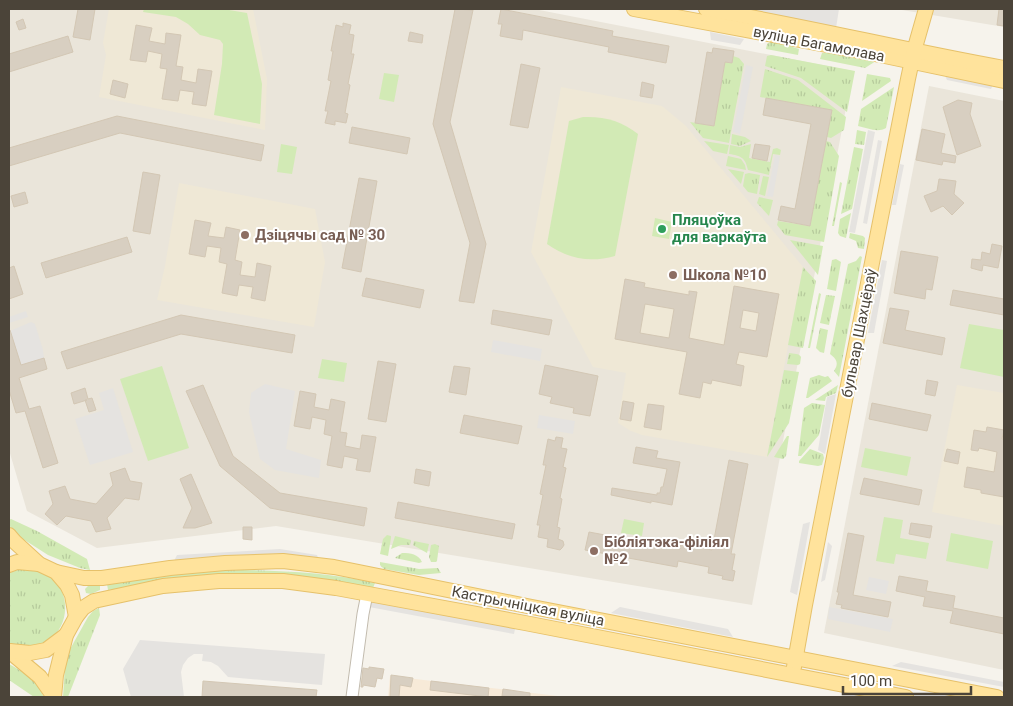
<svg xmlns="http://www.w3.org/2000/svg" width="1013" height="706" font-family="Roboto,sans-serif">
<defs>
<pattern id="grass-tufts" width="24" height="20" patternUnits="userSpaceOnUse" patternTransform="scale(1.25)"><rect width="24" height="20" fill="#d2eab5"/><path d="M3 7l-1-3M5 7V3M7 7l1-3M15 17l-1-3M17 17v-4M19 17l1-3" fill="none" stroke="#b6ca9c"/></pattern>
</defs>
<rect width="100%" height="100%" fill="#f6f3ec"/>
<g fill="#eae5da">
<path d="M9 9H534L853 71 752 605 276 526 97 548 27 511 9 450Z"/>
<path d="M896 9H1004V27Z"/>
<path d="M929 86 1004 101V670L824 633Z"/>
</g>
<path fill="#f7ead8" d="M390 676 500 689 566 697H388Z"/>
<g fill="#efe8d6">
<path d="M109 9H253L267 79 265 130 99 97 106 55 103 43Z"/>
<path d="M561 87 662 106 686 126 803 267 767 457 642 435 631 431 618 423 626 373 593 367 531 252Z"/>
<path d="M179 183 315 209 325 262 314 327 157 300 165 266Z"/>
<path d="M957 385 1004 393V526L932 512Z"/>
</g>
<g fill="url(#grass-tufts)">
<path d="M772 41 780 43 799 49 798 55 766 49 767 44Z"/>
<path d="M822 53H838L876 61 865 68 820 59Z"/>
<path d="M771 55 855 71 847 112 801 78 765 66 767 56Z"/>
<path d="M733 56 739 58 744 64 729 143 703 138 690 122 714 126 725 62 732 63Z"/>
<path d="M765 69 798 80 846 117 844 130 831 138 827 137 831 110 760 97Z"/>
<path d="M867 74 890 78 891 81 862 101Z"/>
<path d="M894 87 886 128C878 133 867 128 858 126L861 109Z"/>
<path d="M857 130 866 132 864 145 855 144Z"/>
<path d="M732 134 745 137 751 141 740 146 731 144Z"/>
<path d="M826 141 830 142 839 156 824 242 785 235 777 225 778 221 810 226Z"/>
<path d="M751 144 749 158 770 162 773 149 777 148 781 150 780 155 773 154 769 175 748 170C745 157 741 156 729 154L730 145 740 147Z"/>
<path d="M854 147 863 149 852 209 841 214Z"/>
<path d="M749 173 760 175 757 194 748 192 743 186 745 174Z"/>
<path d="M763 176 769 177 765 196 759 194Z"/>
<path d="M840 182 842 183 834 226H832Z"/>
<path d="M759 197 773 200 769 216 757 203Z"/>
<path d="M851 213 846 238 840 236 838 233 840 219Z"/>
<path d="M850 233 863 236 865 238 864 249 858 248 856 241 849 238Z"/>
<path d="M790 240 823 246 818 275Z"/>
<path d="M860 256 862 257 839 377 834 371C839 364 837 359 830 354L848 264 856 261Z"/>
<path d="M836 259 841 262 836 291 827 289 832 260Z"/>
<path d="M803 267 816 281 803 348 788 345Z"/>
<path d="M819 293 821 294 810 348H808Z"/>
<path d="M826 295 835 296 829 325 820 323Z"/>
<path d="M820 328 828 330 824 353 820 352 816 348Z"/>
<path d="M789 353C794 354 799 353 801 357L800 364 798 365 787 364Z"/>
<path d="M784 370 799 372 789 423 767 457Z"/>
<path d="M819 375 825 377 828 376 832 381 808 398H806L810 378Z"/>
<path d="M838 385 836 393 826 397 825 401 815 400Z"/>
<path d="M812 403 825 405 819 435 801 456H798L804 408Z"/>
<path d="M787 436H789L786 456 783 459 774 457Z"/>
<path d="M810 449 823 454 824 458 822 465 818 466 799 463V461Z"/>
<path d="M11 519 37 531 87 559 90 570 80 568 48 555 12 532 9 523V520Z"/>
<path d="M387 535 391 536V538L388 556 380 554 383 539Z"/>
<path d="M395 536 411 540 410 545H401L391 549Z"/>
<path d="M414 541 429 544 427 553 413 545Z"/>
<path d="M435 544 439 546 437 561 436 562H431L429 557 431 545Z"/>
<path d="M402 553C411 553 418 554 422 562L419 563 395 558 396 557Z"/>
<path d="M380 562 419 569 438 568 441 573 419 575 384 569 380 565Z"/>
<path d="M21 569C31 570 39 570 48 575 69 588 71 620 53 637 47 642 40 645 32 646 24 647 16 646 9 643V573Z"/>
<path d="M243 570C288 571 331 573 375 583L373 588 299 578 181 579 108 590 107 584 193 571Z"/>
<path d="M100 585V590L91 594 86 593 85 589 88 586Z"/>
<path d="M99 608 100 615 68 697H63L65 665 69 651 88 617 93 611Z"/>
<path d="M9 664C25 673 36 680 44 697H34L9 680Z"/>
</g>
<g fill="#d2eab5">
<path d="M144 9H223L247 13 262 84 260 124 214 115 222 64 223 44 220 40 200 35 188 24 176 17 143 12Z"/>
<path d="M384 73 399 75 394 102 379 99Z"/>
<path d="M583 117C604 116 622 121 638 134L615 256C590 263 568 259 547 244L569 121Z"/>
<path d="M704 141 729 145 727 154 713 151Z"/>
<path d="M281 144 297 147 292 174 277 172Z"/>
<path d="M728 156 741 159 745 165 746 170 726 166Z"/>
<path d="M728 169 744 172 741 184Z"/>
<path d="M655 218 672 222 669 239 652 236Z"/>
<path d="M969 324 1004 330V377L960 368Z"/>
<path d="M322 359 347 363 344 382 318 378Z"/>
<path d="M162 366 189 448 148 461 120 379Z"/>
<path d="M865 448 911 457 907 476 861 467Z"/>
<path d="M884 517 903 520 900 538 929 543 926 559 896 554 894 564 876 561Z"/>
<path d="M624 519 644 523 642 536 621 533Z"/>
<path d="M951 533 993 541 988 569 946 561Z"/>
</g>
<g fill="#e5e3e0">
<path d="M735 9H839L836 28Z"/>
<path d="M710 32 744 39 740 45 711 40Z"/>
<path d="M746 65 753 67 740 134 733 132Z"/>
<path d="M944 73 994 83 991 89 947 80Z"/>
<path d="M868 130 875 132 855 233 849 232Z"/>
<path d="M878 140 882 141 867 224 863 223Z"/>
<path d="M775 155 780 156 773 197 767 196Z"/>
<path d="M900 164 904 165 896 205H892Z"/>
<path d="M882 260 887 261 874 333H868Z"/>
<path d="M26 311 28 317 9 323V317Z"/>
<path d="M31 322 35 324 43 350 44 358 21 365 10 331Z"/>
<path d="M493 340 542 349 540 361 491 352Z"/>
<path d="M265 384 295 391 286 449 321 460 319 478 275 470 260 459 249 412 251 393Z"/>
<path d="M113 388 133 452 90 465 75 419 104 410 99 393Z"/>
<path d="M836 394 825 454 818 450 827 397Z"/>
<path d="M539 415 575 421 573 434 537 428Z"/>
<path d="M810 522 797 595 790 592 803 524Z"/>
<path d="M828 542 832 546 825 580 821 582Z"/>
<path d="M280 549 317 555 320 563 172 565 177 555Z"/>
<path d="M869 577 889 581 886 594 866 590Z"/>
<path d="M370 596 516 624 514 634 369 607Z"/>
<path d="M620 607 728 629 733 637 611 613Z"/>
<path d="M829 607 893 619 890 632 828 619Z"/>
<path d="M140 640 325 654 322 685 228 677 218 666 211 662 202 661 203 654H194L188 658 183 665 181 672 184 697H131L123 669Z"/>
<path d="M901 662 1004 682V687L892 666Z"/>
</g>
<g fill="#d8cfc1" stroke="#d3c7b4" fill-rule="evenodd">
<path d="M78 9H95L90 40 73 37Z"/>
<path d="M455 9 473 10 450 122 486 244 474 303 459 301 470 243 433 124Z"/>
<path d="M501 9 613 31 612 36 669 46 666 63 608 52 609 47 523 30 522 40 500 36 502 24H498Z"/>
<path d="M999 9H1004V26L997 25Z"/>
<path d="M23 19 26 28 19 30 16 22Z"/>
<path d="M343 23 351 25 349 34 354 35 351 54H354L348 84 350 85 345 113 348 114 346 123 335 121V125L325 123 328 111H325L331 81 328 80 333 51H331L336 25 343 27Z"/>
<path d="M136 25 152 28 149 41 165 44 166 33 181 35 176 66 183 67 181 80 196 83 198 69 212 71 206 106 192 104 194 92 180 90 178 101 162 99 167 69 160 68 162 54 148 51 146 62 130 60Z"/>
<path d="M410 32 423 35 422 43 408 41Z"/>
<path d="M68 36 73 52 9 72V54Z"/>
<path d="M713 48 734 51 732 63 725 62 714 126 695 123 707 52 712 53Z"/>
<path d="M521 64 540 68 528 128 510 125Z"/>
<path d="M113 80 128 84 125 98 110 94Z"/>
<path d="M642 82 654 85 652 98 640 96Z"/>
<path d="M766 98 832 110 810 226 778 220 781 206 795 209 811 124 763 115Z"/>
<path d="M958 100 972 103 970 114 981 146 957 155 943 107Z"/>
<path d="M117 116 264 145 261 161 120 133 9 166V148Z"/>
<path d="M352 127 410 138 407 154 349 143Z"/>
<path d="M922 129 945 134 941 153 956 156 955 163 943 161 942 165 916 160Z"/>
<path d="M755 144 770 146 767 161 752 158Z"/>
<path d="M143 172 160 175 150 234 133 231Z"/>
<path d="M359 178 377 181 361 272 342 268Z"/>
<path d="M939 179 956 181 954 194 964 203 952 215 943 206 931 212 924 196 937 191Z"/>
<path d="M25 192 28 203 14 207 11 196Z"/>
<path d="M195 220 211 223 208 236 224 238 226 227 240 230 235 260 242 262 240 275 255 277 257 263 271 266 265 301 251 298 253 287 239 285 237 296 222 293 227 264 219 262 221 248 207 246 205 257 189 254Z"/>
<path d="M127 237 132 252 46 278 41 263Z"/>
<path d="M992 244 1002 246 998 268 983 265 982 271 971 268 972 259 981 260 982 252 990 254Z"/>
<path d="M901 251 938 257 932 290 926 289 925 299 894 293Z"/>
<path d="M14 266 23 294 9 299V268Z"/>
<path d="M366 278 424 290 420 308 362 296Z"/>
<path d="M625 279 645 283 644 287 689 295V291L697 292 689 338 724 345 734 286 779 294 767 357 739 352 736 364 744 366 741 386 712 380 711 384 703 382 700 398 679 394 687 352 615 339ZM645 304 674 309 669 338 640 333ZM743 310 759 313 756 331 740 328Z"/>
<path d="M953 290 1004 299V315L950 305Z"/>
<path d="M890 308 909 311 905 330 945 338 942 355 883 343Z"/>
<path d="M493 310 552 320 549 335 491 324Z"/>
<path d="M181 315 295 335 292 353 181 334 67 369 61 352Z"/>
<path d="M9 330H10L21 365 44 358 47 369 19 378 29 409 40 406 58 463 43 468 25 411 16 413 9 390Z"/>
<path d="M378 361 396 364 386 422 368 419Z"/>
<path d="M545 365 598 376 590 416 573 413 574 408 550 403 552 397 539 394Z"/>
<path d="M454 366 470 368 466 395 449 392Z"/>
<path d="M927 380 938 382 935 396 925 394Z"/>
<path d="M203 385 233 456 280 493 367 508 364 526 270 508 220 466 186 391Z"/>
<path d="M85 388 88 399 92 398 96 410 89 412 85 400H87L74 404 71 393Z"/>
<path d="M300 391 316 394 314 407 329 410 331 399 345 402 340 432 347 433 345 446 360 449 362 435 376 437 370 472 356 470 358 459 344 456 342 468 327 465 332 436 324 434 326 420 312 417 310 429 294 426Z"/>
<path d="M623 401 634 403 631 421 620 419Z"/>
<path d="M872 403 931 415 927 431 869 419Z"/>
<path d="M648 404 664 406 661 430 644 427Z"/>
<path d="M464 415 522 426 518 444 460 433Z"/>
<path d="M987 427 1004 430 1002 439H1004V497L981 493V490L964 487 967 467 994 472 997 452 979 448 978 451 971 450 974 430 986 432Z"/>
<path d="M556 437 563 438 561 448 567 449 563 467 566 468 560 498 562 499 557 527 560 528 558 539 563 541 564 545 562 548 560 550 547 547 548 539 538 537 540 525H537L543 495 540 494 546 465H543L548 439 555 441Z"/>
<path d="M636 447 658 451 656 458 680 462 672 505 651 501V503L611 495 612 488 657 495V493H660L661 487H663L667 469 633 463Z"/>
<path d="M947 449 960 452 958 464 944 461Z"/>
<path d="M729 460 748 464 731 554H735L732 570 735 571 733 581 722 579 723 576 708 573 709 567 678 561 677 567 585 550 589 532 680 549 681 544 712 550Z"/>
<path d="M125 468 130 481 142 483 139 500 125 498 107 518 111 529 96 532 91 521 66 516 57 525 45 514 53 504 49 491 65 486 70 499 96 504 113 485 110 473Z"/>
<path d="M416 469 431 472 429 486 414 483Z"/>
<path d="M191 474 212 523 195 528H183L192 508 180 479Z"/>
<path d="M864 478 922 490 919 505 860 494Z"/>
<path d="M398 502 515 524 512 539 395 518Z"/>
<path d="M911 523 932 526 930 538 909 534Z"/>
<path d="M243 527H252V540L243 539Z"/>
<path d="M848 533 864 536 853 595 891 602 888 617 841 608 842 605 836 604 839 592H837Z"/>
<path d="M899 576 928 581 926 591 955 596 953 608 1004 618V634L950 623 953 611 923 606 925 597 896 591Z"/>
<path d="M369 667 384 669 382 679 377 678 375 687 363 685V687H361L363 668 369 669Z"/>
<path d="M391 675 413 678 411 687 400 685 399 697H390Z"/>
<path d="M203 681 317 690 316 697H202Z"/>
<path d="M431 681 489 688 488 697 430 690Z"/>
<path d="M503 689 530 693V697L502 696Z"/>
</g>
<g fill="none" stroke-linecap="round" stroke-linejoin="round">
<g stroke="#c2bbae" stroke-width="13">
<path id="minor" d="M352 697 363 614 367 594"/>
</g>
<g stroke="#e6c16a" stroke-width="16">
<g id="major">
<path d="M634 9 880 55 1004 81"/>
<path d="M706 9C806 26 904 50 1004 68"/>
<path d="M9 535 15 542 39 564 56 572 67 585 72 595 76 617"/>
<path d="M9 565 17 562 39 564"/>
<path d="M56 572 84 578H102L170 568 225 563 283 561 334 567 527 606 997 697"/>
<path d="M9 651 40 677 54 697"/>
<path d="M10 651 30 653 46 650 66 635"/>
<path d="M794 667 805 605 908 79 914 51 926 9"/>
<path d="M54 697 56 675 66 635 76 617 83 608 94 601 163 586 219 581H283L336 588 525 623 906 697"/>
</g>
</g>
<use href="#minor" stroke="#fff" stroke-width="11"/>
<use href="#major" stroke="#ffe39c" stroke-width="14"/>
</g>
<circle fill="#2e9e5b" stroke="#fff" stroke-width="2" cx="662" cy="229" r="5"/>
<g fill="#8d6e63" stroke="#fff" stroke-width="2">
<circle cx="245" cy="235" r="5"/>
<circle cx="673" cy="275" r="5"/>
<circle cx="594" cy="551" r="5"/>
</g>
<g text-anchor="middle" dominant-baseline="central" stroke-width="4" stroke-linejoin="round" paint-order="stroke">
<g font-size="15" fill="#4b4439" stroke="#fff">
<text transform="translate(819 44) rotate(11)">вуліца Багамолава</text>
<text transform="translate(859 333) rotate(-79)">бульвар Шахцёраў</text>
<text transform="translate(528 606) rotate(11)">Кастрычніцкая вуліца</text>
</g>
<g font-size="15" font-weight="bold" fill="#27864d" stroke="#fff" text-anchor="start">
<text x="672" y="220">Пляцоўка<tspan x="672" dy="17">для варкаўта</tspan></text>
</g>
<g font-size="15" font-weight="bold" fill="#785e54" stroke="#fff" text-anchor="start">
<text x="255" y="235">Дзіцячы сад № 30</text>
<text x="683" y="275">Школа №10</text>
<text x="604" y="542">Бібліятэка-філіял<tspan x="604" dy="17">№2</tspan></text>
</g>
</g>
<rect width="1013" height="706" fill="none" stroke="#4b4439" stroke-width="20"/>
<path d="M843 686v8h128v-8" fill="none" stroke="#4b4439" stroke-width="2.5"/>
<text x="850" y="686" font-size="15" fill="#4b4439" stroke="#ffffff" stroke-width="4" paint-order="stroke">100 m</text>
</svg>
